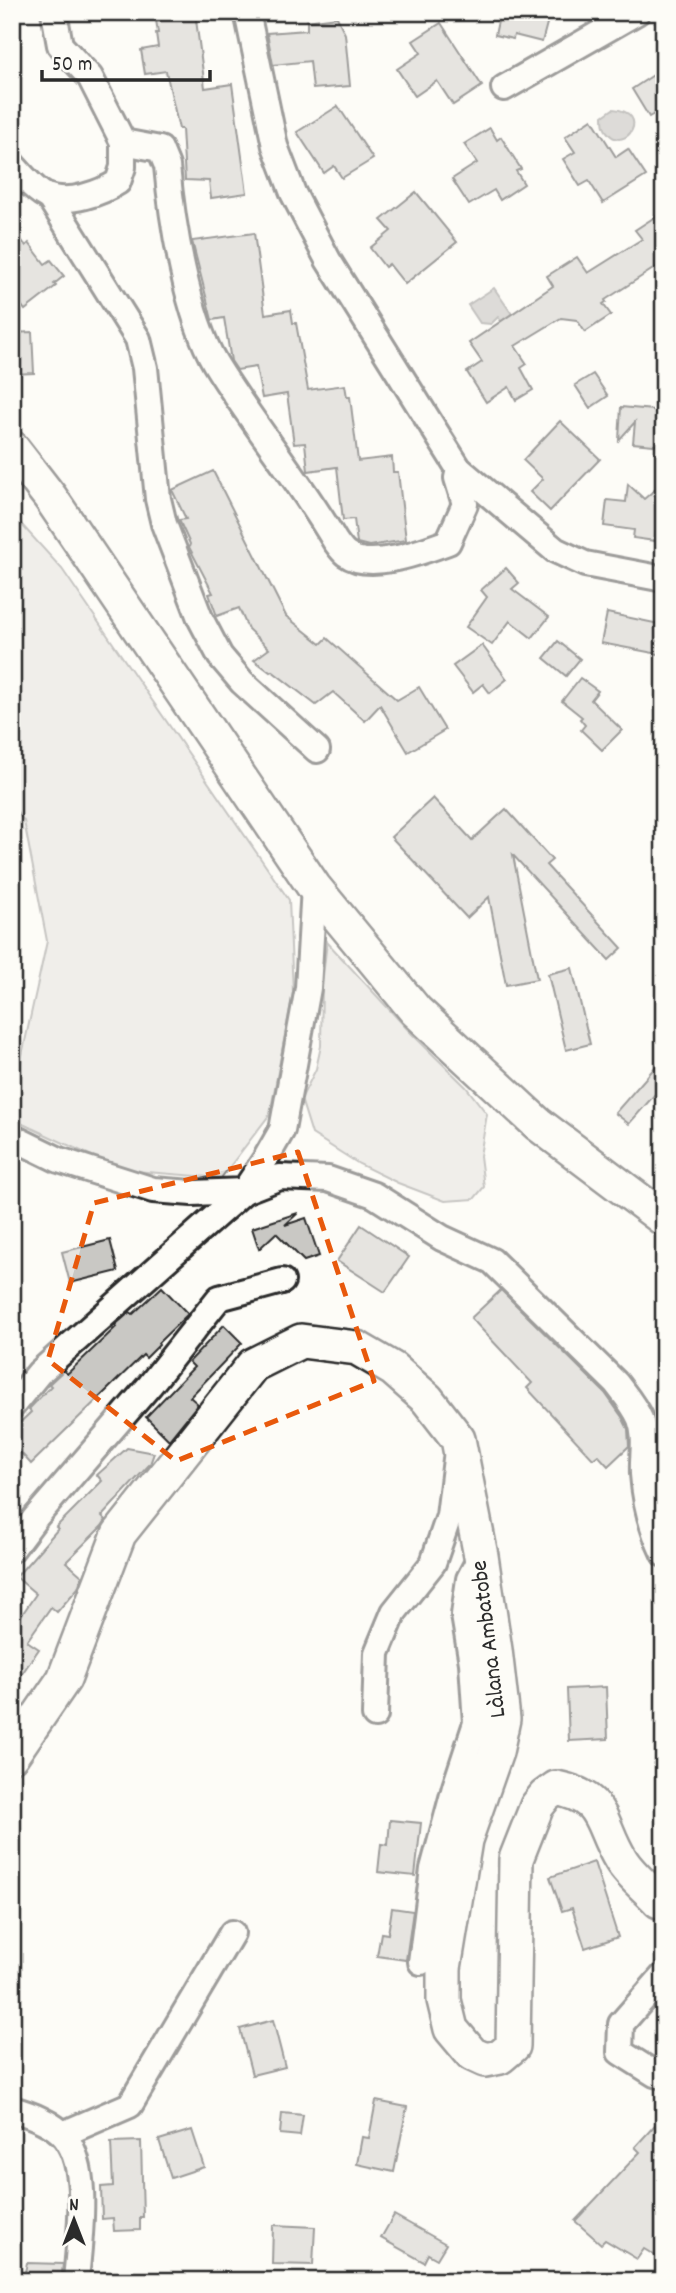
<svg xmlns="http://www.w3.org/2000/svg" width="676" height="2293" font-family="Dekko,sans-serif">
<rect width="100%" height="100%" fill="#fdfcf7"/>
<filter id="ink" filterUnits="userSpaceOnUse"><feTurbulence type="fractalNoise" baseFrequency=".0143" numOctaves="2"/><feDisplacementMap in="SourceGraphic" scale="14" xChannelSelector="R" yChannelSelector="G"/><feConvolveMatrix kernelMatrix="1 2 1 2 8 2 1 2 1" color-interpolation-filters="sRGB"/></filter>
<g filter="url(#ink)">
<g fill="#dfdeda" stroke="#858482" stroke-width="2">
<path d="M12 514 62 569 289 900 293 993 270 1114 221 1178 122 1170 12 1119V1101L47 941 24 821 12 805Z"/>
<path d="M327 942 410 1032 466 1087 487 1114 480 1156 484 1187 474 1199 445 1201 398 1183 359 1164 312 1134 301 1099 316 1069 321 1046 322 985Z"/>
</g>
<g fill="#b5b4b1" stroke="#7e7d7b" stroke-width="2">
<path d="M613 109C652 112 626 154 608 133 603 128 603 122 603 116Z"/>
<path d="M494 288 516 320 505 327 498 317 491 324 480 323 468 305Z"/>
</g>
<g fill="#c9c8c4" stroke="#2b2b2b" stroke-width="2">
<path d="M159 12H195L205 88 232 84 247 193 211 198 209 181 185 180 182 129H179L166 71 145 74 141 50 158 47 156 33H158L156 20H160Z"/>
<path d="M500 12H550L542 42 514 35 513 39 495 35Z"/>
<path d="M337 17 345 34 350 86 313 89 310 61 273 65 267 33 307 30V21Z"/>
<path d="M441 23 482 86 453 105 437 81 415 96 397 69 421 53 413 41Z"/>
<path d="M664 68V108L649 117 632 89Z"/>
<path d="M338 106 373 159 342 178 334 166 324 173 297 132Z"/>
<path d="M592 119 616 157 628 149 646 176 603 203 589 181 580 186 563 159 575 152 565 137Z"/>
<path d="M490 128 497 140 501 137 521 169 516 171 524 184 500 200 494 190 469 205 452 179 477 163 464 144Z"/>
<path d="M416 192 457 242 405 284 389 264 385 267 370 248 391 231 381 220Z"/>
<path d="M664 211V262L605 300 606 302 603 304 611 315 585 332 577 320 561 318 515 346 527 364 521 368 533 390 516 400 509 387 486 402 467 372 482 362 469 343 553 286 547 276 577 257 588 273 642 239 635 230Z"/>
<path d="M12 228 26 246 29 243 45 264 51 260 64 276 54 284 56 286 25 310 12 293Z"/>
<path d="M254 233 265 314 291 310 293 323H296L308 390 345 385 347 397H350L358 461 392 457 393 472H398L406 540 369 546 357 543 354 519 343 520 337 467 308 471 305 443 294 444 287 394 262 398 256 367 237 370 231 361 224 318 212 320 192 241Z"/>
<path d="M32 332 34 373 12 374V333Z"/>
<path d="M593 374 608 396 590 408 575 385Z"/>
<path d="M621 407 664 411V446L633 443 635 422 619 440Z"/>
<path d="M560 421 600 459 550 511 530 492 543 479 523 460Z"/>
<path d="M213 471 286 616 321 644 327 638 397 700 419 687 445 730 408 752 380 705 365 721 333 692 316 705 272 671 270 672 254 660 269 649 248 629 239 608 217 616 209 594 213 593 189 547 190 544 179 520 186 519 172 490Z"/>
<path d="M664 482V533L656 532 655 541 633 538 634 530 604 526 607 500 626 502 628 484 644 499Z"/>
<path d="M506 568 519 583 512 589 549 617 532 638 510 621 492 645 466 627 487 597 481 590Z"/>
<path d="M607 613 664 625V655L601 643Z"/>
<path d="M558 641 580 659 566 676 544 658Z"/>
<path d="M482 645 507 679 490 693 483 684 473 692 453 666Z"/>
<path d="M580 678 598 691 591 700 622 730 602 750 581 730 585 725 580 719 582 717 562 701Z"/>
<path d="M433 798 472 840 506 809 552 860 546 865 622 948 609 960 513 855 537 979 506 985 489 897 467 918 391 837Z"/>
<path d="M572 968 590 1044 566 1050 548 974Z"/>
<path d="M664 1057V1084L629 1124 615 1113Z"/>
<path d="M298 1213 285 1225 306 1218 319 1256 304 1261 276 1233 259 1249 252 1228Z"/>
<path d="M361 1225 409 1257 385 1292 337 1261Z"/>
<path d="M110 1240 118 1271 70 1283 62 1252Z"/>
<path d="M162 1287 188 1314 158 1343 159 1345 146 1358 143 1355 31 1464 12 1443V1430L31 1412 29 1409 51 1386 49 1384 64 1370 67 1374 116 1327 115 1325 130 1312 133 1314Z"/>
<path d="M501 1290 605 1393 622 1417 628 1429 629 1446 608 1466 598 1455 593 1459 527 1388 532 1383 471 1318Z"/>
<path d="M224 1325 242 1343 190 1397 198 1404 169 1440 146 1417 194 1367 189 1362Z"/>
<path d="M127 1448 154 1453 150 1464 102 1516 106 1520 102 1526 66 1562 82 1576 78 1588 57 1612 51 1607 27 1641 39 1649 12 1688V1629L36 1594 16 1577 58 1529 56 1527 102 1481 97 1475Z"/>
<path d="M606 1687 608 1739 569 1741 567 1689Z"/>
<path d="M390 1820 421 1823 415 1876 378 1872 381 1844 388 1845Z"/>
<path d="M594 1862 618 1937 585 1948 572 1908 562 1911 550 1877Z"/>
<path d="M392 1908 413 1911 406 1960 377 1956 381 1933 388 1934Z"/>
<path d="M273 2020 285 2067 252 2075 240 2029Z"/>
<path d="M376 2101 407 2107 394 2172 357 2164 362 2137 369 2138Z"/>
<path d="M282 2113 303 2115 300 2136 280 2134Z"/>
<path d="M664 2115V2261L644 2249 637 2259 605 2240 601 2244 575 2221 640 2152 635 2147Z"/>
<path d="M192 2130 204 2167 171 2178 159 2140Z"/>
<path d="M141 2141 143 2217H140V2230L114 2231 113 2218 102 2219 101 2187 113 2186 111 2142Z"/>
<path d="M394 2215 446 2244 437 2259 428 2254 424 2262 381 2238Z"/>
<path d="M273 2225 315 2227 313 2265 272 2264Z"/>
<path d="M27 2263 63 2264 61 2281H23Z"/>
</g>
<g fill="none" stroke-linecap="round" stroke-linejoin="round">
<g stroke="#2b2b2b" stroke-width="30">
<g id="street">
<path d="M247 12 275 146 293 193 328 260 459 469 555 550 585 564 664 579"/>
<path d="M504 88 637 12"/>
<path d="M123 142 160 149 167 166C172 222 187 316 215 363 252 424 299 479 335 541 338 545 342 551 346 554 370 572 423 551 448 542L465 504 457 478 459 469"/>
<path d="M12 164C20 173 38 194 49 197 70 204 101 193 118 182L123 167V142L90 77 60 45 54 12"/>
<path d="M49 197 138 339 145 368 158 499 164 524 200 618 220 656 242 682 317 750"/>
<path d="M12 1137 59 1160 153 1190 192 1193 244 1191 266 1158 282 1130 308 988 314 887"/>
<path d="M12 1406 39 1373 244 1191 280 1177 328 1179 374 1195 442 1238 492 1261 616 1383C625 1395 634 1405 640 1419 647 1438 642 1455 643 1474 645 1502 652 1529 664 1554"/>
<path d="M12 1549 36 1517 150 1385 219 1298 282 1281"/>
<path d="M375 1715 377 1653 394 1612 433 1563 449 1516 456 1459"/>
<path d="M421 1962 433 1869 455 1787 476 1723 472 1663 464 1615 469 1579 481 1556"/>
<path d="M664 1975 621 2024 620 2052 655 2074 664 2076"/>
<path d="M12 2109C29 2114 53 2122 65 2137 91 2170 79 2240 76 2281"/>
<path d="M63 2134 130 2105 232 1933"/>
</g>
</g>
<g stroke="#2b2b2b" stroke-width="38">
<g id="secondary">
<path d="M12 448 50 497 314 887 416 1011 538 1124 664 1219"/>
<path d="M12 1755 64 1679 119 1534 253 1365 301 1341 357 1348 393 1369 427 1399 458 1439 481 1556 495 1650 503 1719 496 1752 465 1840 444 1968V2000L451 2029 472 2054 485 2060 500 2057 513 2046 516 1859 537 1806 545 1796 556 1788C607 1798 598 1823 621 1860 630 1875 647 1888 659 1901L664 1902"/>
</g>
</g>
<use href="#street" stroke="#fdfcf7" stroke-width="24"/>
<use href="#secondary" stroke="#fdfcf7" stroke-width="33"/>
</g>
</g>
<path d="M0 0H676V2293H0ZM298 1152 374 1381 176 1461 48 1360 94 1203Z" fill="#fdfcf7" fill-opacity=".55" fill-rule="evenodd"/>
<path fill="none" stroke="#e8590c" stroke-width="5" stroke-dasharray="14 9" stroke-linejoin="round" d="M298 1152 374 1381 176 1461 48 1360 94 1203Z"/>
<g text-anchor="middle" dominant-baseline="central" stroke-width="7" stroke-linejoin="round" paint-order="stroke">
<g font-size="24" fill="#2b2b2b" stroke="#fdfcf7">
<text transform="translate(490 1639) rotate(-97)">Làlana Ambatobe</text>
</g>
</g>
<rect width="676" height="2293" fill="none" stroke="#fdfcf7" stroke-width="42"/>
<rect x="21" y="21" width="634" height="2251" fill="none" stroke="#2b2b2b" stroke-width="2.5" filter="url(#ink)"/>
<g transform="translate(74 2220)" stroke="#fdfcf7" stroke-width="5" paint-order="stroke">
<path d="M0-5L12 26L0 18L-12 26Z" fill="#2b2b2b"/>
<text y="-10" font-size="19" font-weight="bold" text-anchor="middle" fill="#2b2b2b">N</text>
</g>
<path d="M42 70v10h168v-10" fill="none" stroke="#2b2b2b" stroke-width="3.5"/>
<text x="52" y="70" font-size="21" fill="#2b2b2b" stroke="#fdfcf7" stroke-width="5" paint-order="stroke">50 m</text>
</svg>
